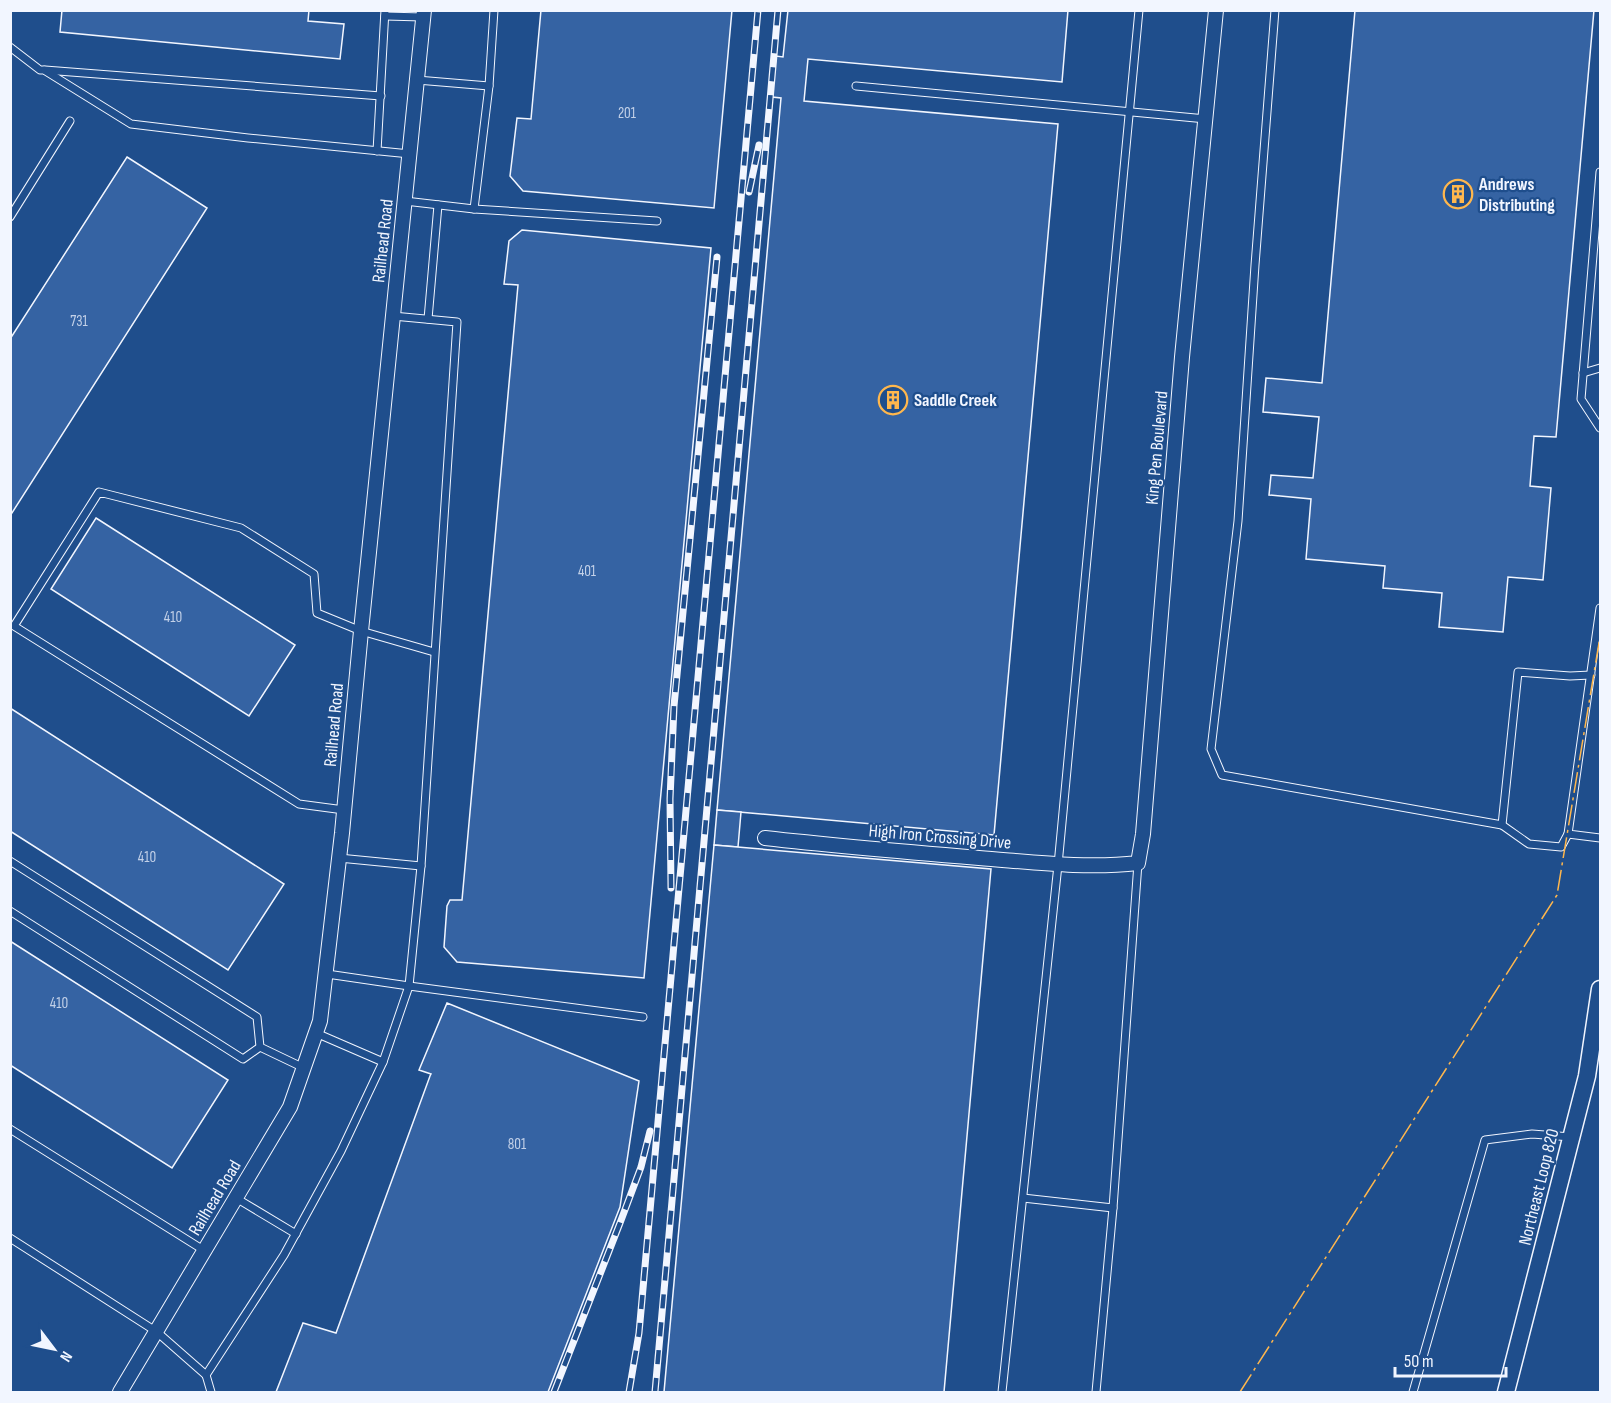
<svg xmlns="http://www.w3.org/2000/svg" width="1611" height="1403" font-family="'Sofia Sans Condensed',sans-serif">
<rect width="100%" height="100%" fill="#1f4e8c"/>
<g fill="#3563a3" stroke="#f2f6ff" stroke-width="1.5">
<path d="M62 10H309L308 21 344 24 340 59 60 32Z"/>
<path d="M541 10H732L714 208 523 191 510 176 517 118 531 119Z"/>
<path d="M788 10H1068L1062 82 808 59 804 101 1058 124 994 835 717 810 781 98 772 97 776 56 783 57Z"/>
<path d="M1355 10H1594L1556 437 1534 436 1530 486 1551 488 1543 580 1508 577 1503 632 1439 627 1442 593 1383 588 1385 566 1306 559 1311 499 1269 495 1271 475 1313 478 1319 417 1263 412 1266 378 1322 383Z"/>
<path d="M127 157 207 208 10 516V339Z"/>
<path d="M522 230 711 248 644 978 457 962 444 947 447 906 450 900H462L518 285 504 284 509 241Z"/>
<path d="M96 518 295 645 249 716 51 589Z"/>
<path d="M10 708 284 884 228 970 10 831Z"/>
<path d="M717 810 741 812 738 847 714 845Z"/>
<path d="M714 845 991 869 944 1392H664Z"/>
<path d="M10 941 228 1080 172 1168 10 1065Z"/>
<path d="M447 1003 639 1081 620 1207 548 1392H276L303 1323 336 1333 430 1076 431 1074 419 1070Z"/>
</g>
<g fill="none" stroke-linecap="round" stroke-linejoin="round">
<g stroke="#f2f6ff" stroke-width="9">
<g id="service">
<path d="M1275 10 1255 265 1238 521 1211 749 1222 775 1502 825 1518 672 1570 676 1591 675"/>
<path d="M385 16 423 17"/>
<path d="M10 47 40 70H44L131 124 248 138 410 154"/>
<path d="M45 70 381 96"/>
<path d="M417 80 489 86"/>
<path d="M856 86 1206 119"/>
<path d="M377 151 385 10"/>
<path d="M1600 172 1581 399 1600 428"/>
<path d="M405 201 474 209 657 221"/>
<path d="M474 209 489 86 494 10"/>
<path d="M10 217 70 121"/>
<path d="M428 319 438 205"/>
<path d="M1583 373 1600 368"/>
<path d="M1600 608 1568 834 1600 838"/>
<path d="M344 810 299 804 14 626 99 492 241 528 314 574 317 613 361 631 434 652"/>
<path d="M1502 825 1529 844 1561 847 1568 834"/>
<path d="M339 858 421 866"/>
<path d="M10 861 257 1017 260 1047 304 1068"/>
<path d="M10 911 243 1059 260 1047"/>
<path d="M327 974 409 986 421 866 457 322 393 316"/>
<path d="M316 1033 383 1062"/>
<path d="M10 1129 205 1251"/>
<path d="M236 1198 296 1234"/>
<path d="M1023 1198 1113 1208 1138 863"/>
<path d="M10 1238 157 1332 206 1375 284 1255 341 1151 383 1062 409 986 643 1017"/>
<path d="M206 1375 211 1392"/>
<path d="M1002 1392 1058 865 1139 10"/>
<path d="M1096 1392 1113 1208"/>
<path d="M1413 1392 1485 1140 1532 1134 1571 1137"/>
</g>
</g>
<g stroke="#f2f6ff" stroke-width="16">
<g id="minor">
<path d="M765 838C836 846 907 852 979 858 1032 862 1085 869 1138 863L1143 834 1182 357 1216 10"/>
<path d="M120 1392 290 1107 320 1021 342 833 361 631 424 10"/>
</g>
</g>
<g stroke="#f2f6ff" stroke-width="19">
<path id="tertiary" d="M1506 1392 1587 1076 1600 989"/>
</g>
<use href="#service" stroke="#1f4e8c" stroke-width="7"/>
<use href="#minor" stroke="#1f4e8c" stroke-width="14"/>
<use href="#tertiary" stroke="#1f4e8c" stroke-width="16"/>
<g stroke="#f2f6ff" stroke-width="7">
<g id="rail">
<path d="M749 192 759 145"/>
<path d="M671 888 670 799 674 706 717 257"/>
<path d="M554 1392 620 1223 641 1167 650 1131"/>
<path d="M629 1392 639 1333 758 10"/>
<path d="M655 1392 778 10"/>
</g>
</g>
<use href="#rail" stroke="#1f4e8c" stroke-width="4.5" stroke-dasharray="14" stroke-linecap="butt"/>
<path stroke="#ffb74d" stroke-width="1.5" stroke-dasharray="21 4.5 3 4.5" stroke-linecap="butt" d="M1240 1392 1557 895 1600 637"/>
</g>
<defs>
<g id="building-ring" transform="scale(1.5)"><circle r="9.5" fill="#1f4e8c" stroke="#ffb74d" stroke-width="1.5"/><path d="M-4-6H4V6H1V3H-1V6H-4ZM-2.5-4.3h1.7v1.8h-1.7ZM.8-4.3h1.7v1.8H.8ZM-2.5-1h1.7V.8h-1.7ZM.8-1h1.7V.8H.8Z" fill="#ffb74d"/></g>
</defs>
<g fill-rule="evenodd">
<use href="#building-ring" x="1458" y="194"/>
<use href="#building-ring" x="893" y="400"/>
</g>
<g text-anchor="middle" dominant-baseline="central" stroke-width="4.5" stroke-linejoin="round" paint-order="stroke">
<g font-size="15" fill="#c3d1e8">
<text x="627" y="113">201</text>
<text x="79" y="321">731</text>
<text x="587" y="571">401</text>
<text x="173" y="617">410</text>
<text x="147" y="857">410</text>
<text x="59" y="1003">410</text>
<text x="517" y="1144">801</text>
</g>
<g font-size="18" font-weight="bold" fill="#f2f6ff" stroke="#1f4e8c" text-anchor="start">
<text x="1479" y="184">Andrews<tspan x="1479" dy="21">Distributing</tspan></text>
<text x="914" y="400">Saddle Creek</text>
</g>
<g font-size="18" fill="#f2f6ff" stroke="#1f4e8c">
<text transform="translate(383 241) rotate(-84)">Railhead Road</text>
<text transform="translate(1157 448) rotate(-85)">King Pen Boulevard</text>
<text transform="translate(334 725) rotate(-85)">Railhead Road</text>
<text transform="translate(940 837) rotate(5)">High Iron Crossing Drive</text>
<text transform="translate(1539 1187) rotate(-76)">Northeast Loop 820</text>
<text transform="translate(215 1198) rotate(-59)">Railhead Road</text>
</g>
</g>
<rect width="1611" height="1403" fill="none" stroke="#f2f6ff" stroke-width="24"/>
<g transform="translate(54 1349) rotate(122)" stroke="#1f4e8c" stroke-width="4.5" paint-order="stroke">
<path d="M0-4.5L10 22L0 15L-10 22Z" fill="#f2f6ff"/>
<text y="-9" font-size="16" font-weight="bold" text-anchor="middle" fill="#f2f6ff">N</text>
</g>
<path d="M1395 1367v9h111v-9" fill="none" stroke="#f2f6ff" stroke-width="3"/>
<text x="1404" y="1367" font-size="18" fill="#f2f6ff" stroke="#1f4e8c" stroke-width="4.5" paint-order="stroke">50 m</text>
</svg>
